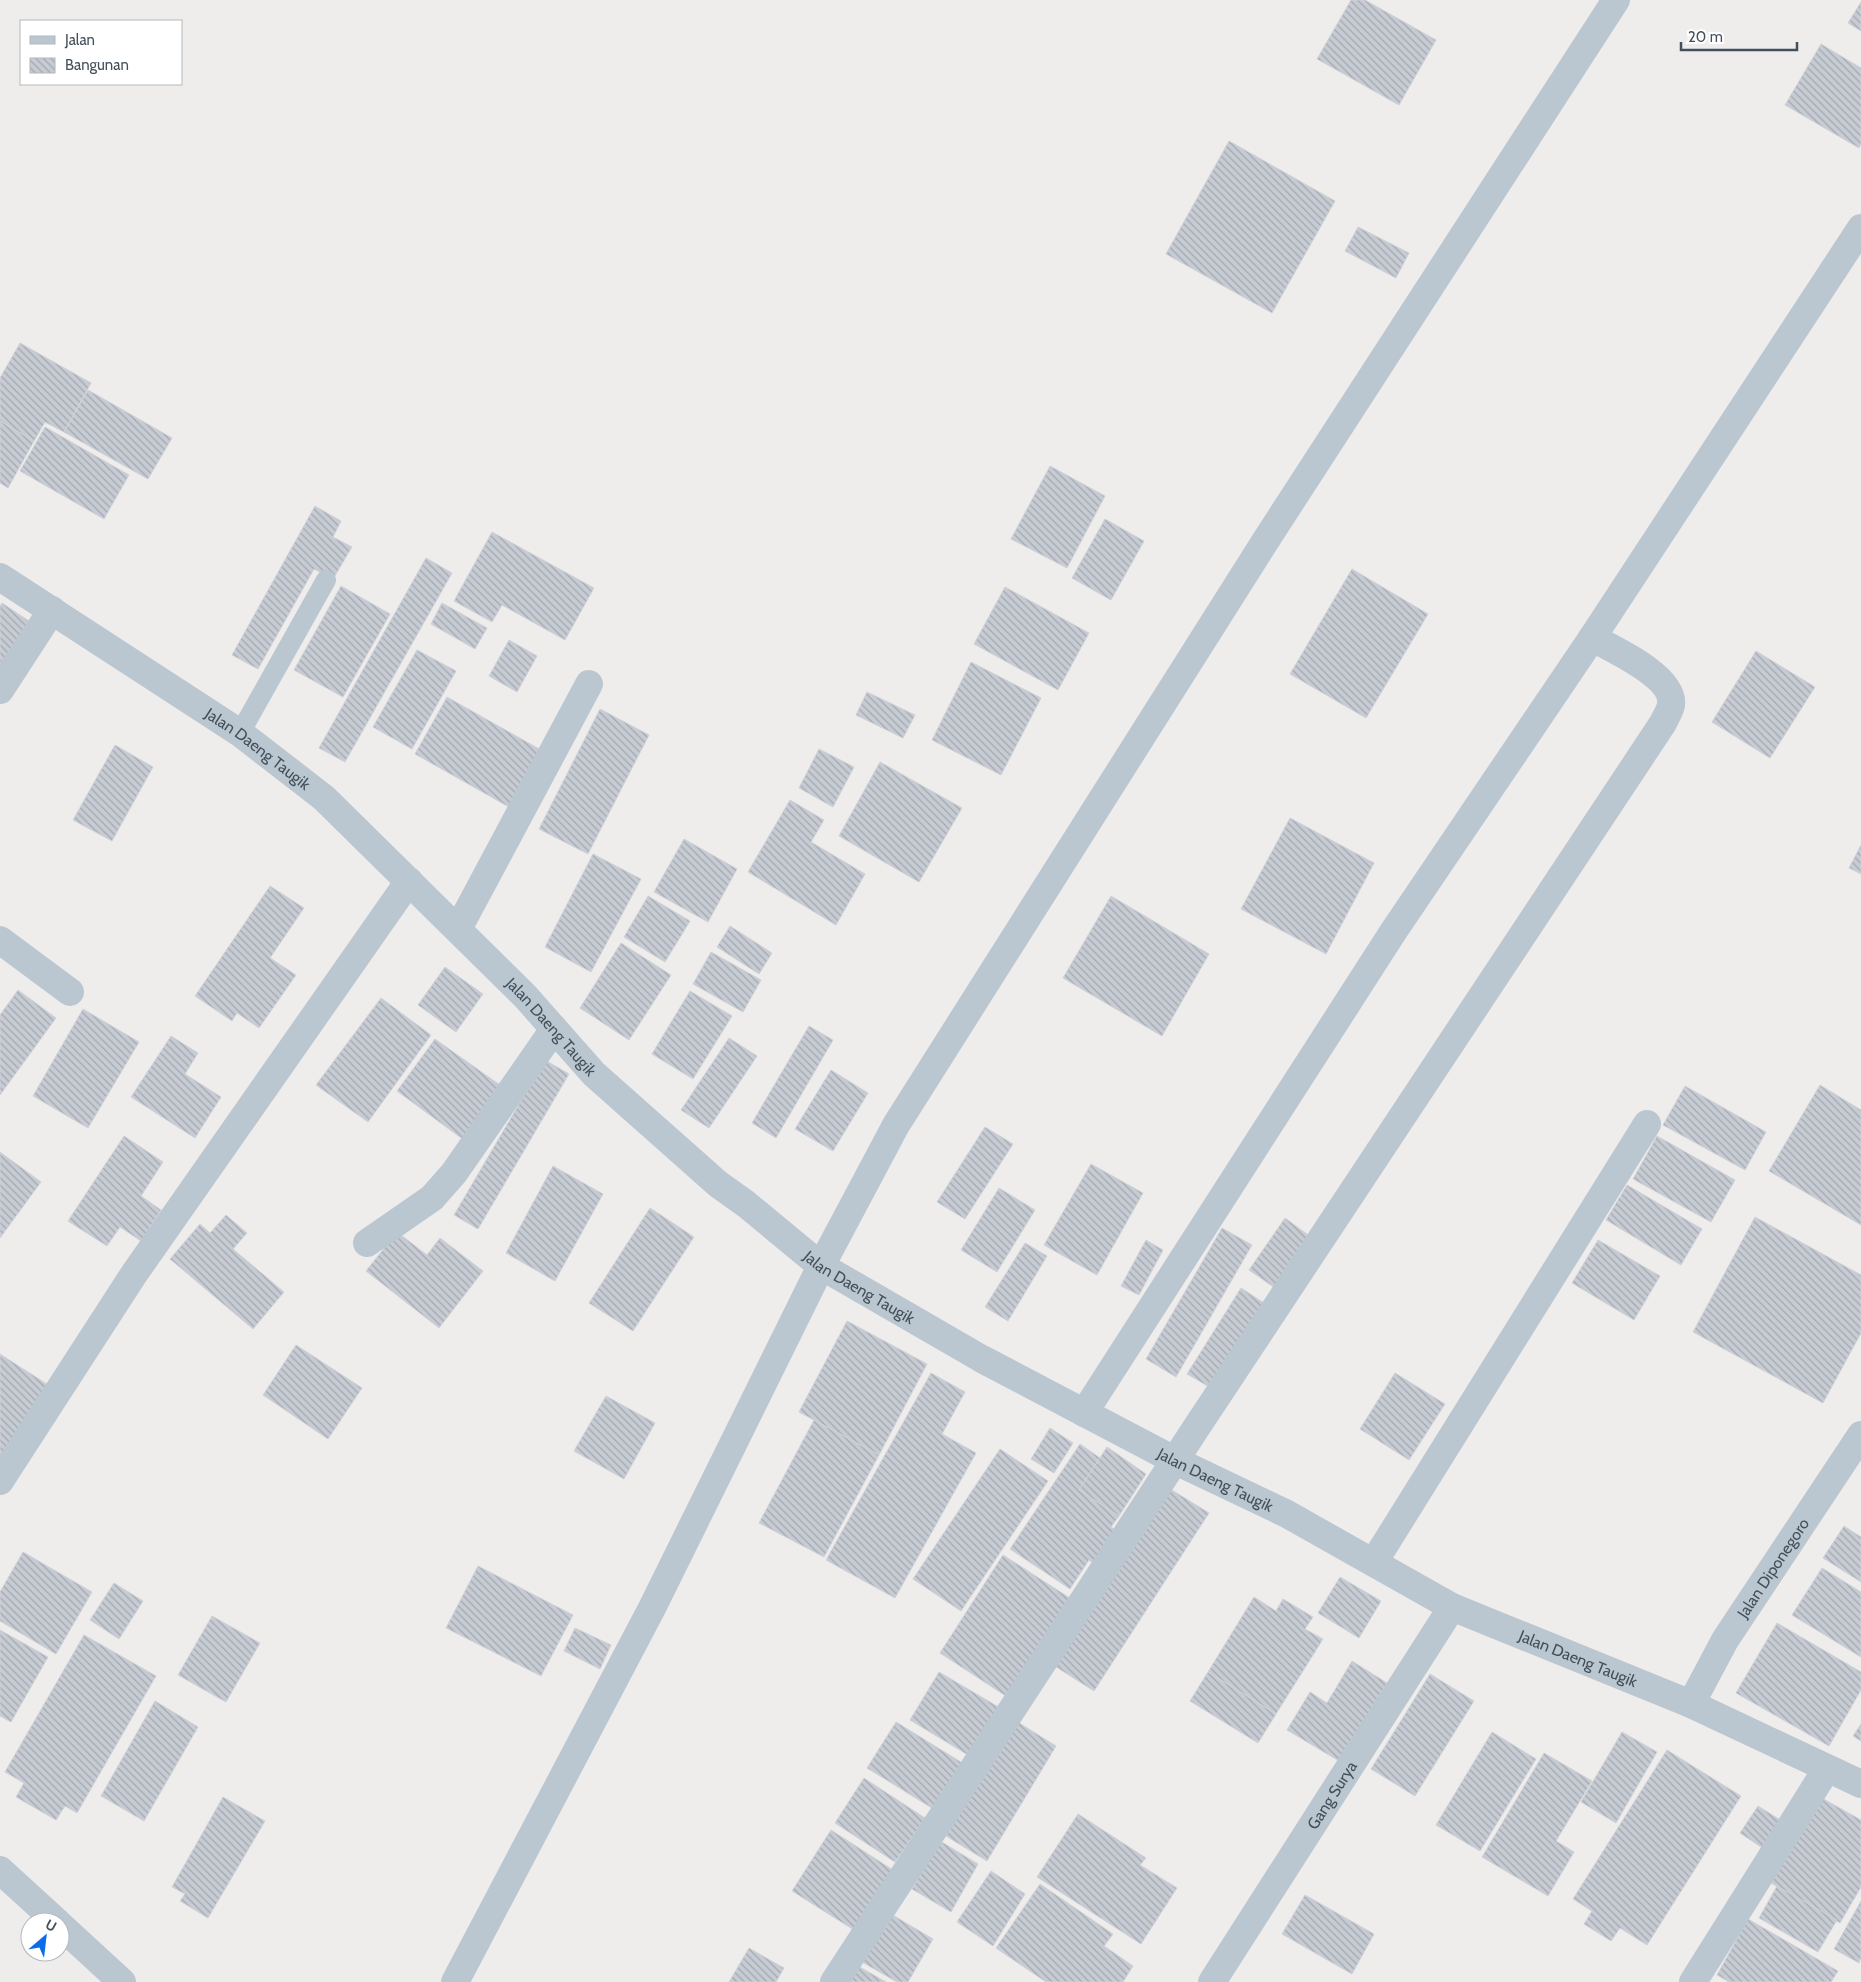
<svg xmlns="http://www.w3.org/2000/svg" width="1861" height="1982" font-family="Cabin,sans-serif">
<defs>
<pattern id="building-back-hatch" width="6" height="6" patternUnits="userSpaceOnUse" patternTransform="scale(1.25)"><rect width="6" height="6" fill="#c7cbd3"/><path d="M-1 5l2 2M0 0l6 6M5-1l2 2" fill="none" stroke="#a3a7ae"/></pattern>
</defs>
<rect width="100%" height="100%" fill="#efecec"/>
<g fill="url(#building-back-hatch)" stroke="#cfd2d9">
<path d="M1351 0H1365L1436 40 1399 105 1317 59Z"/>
<path d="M1861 2V31L1848 23Z"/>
<path d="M1821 44 1861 68V144L1859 148 1785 105Z"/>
<path d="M1229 141 1335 201 1272 313 1166 254Z"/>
<path d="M1358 227 1409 253 1396 278 1345 251Z"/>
<path d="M20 343 91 383 64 432 45 422 34 441 0 421V378Z"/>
<path d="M88 390 172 438 148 479 64 432Z"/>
<path d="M0 421 34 441 8 488 0 483Z"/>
<path d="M45 427 129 475 104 519 20 471Z"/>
<path d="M1050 466 1105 496 1067 568 1011 539Z"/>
<path d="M315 506 341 521 333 537 352 547 333 579 314 569 258 669 232 655Z"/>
<path d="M1105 519 1144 541 1111 600 1072 578Z"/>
<path d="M492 532 594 588 565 640 502 605 492 622 454 601Z"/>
<path d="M426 558 452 573 345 762 319 748Z"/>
<path d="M1352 569 1428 614 1366 718 1290 674Z"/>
<path d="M341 586 390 614 343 697 294 670Z"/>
<path d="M1005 587 1089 633 1058 690 974 644Z"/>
<path d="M2 603 32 623 0 670V606Z"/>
<path d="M442 603 487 628 475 649 431 624Z"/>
<path d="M509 640 537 656 517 692 489 676Z"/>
<path d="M417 650 456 671 412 749 373 727Z"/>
<path d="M1756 651 1815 687 1770 758 1712 722Z"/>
<path d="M971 662 1041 698 1001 775 932 740Z"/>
<path d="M867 692 915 715 903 738 856 715Z"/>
<path d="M447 697 541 750 509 807 415 754Z"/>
<path d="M600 709 649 735 588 854 539 829Z"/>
<path d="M115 745 153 767 112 841 73 820Z"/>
<path d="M819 749 854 767 833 807 799 788Z"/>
<path d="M880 762 962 808 919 882 839 836Z"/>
<path d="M790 800 824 820 811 842 865 874 836 925 748 872Z"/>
<path d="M1290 818 1374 863 1326 954 1241 909Z"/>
<path d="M684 839 737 869 708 922 654 892Z"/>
<path d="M1861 845V874L1849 868Z"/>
<path d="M593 854 641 879 591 972 545 947Z"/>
<path d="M270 886 304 908 270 958 296 975 259 1028 237 1013 232 1021 195 996Z"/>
<path d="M648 896 690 921 665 962 624 937Z"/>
<path d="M1111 896 1209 954 1162 1036 1063 978Z"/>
<path d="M730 926 772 953 759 974 717 947Z"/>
<path d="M621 943 671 975 629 1040 580 1008Z"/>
<path d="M711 952 761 980 743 1012 693 984Z"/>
<path d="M445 967 483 994 456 1032 418 1005Z"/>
<path d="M18 990 56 1018 0 1095V1015Z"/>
<path d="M690 991 732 1016 693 1079 652 1054Z"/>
<path d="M381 998 431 1035 368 1122 316 1085Z"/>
<path d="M83 1009 139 1042 88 1128 33 1096Z"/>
<path d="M809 1026 833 1040 776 1138 752 1123Z"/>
<path d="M171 1036 198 1053 185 1074 221 1097 195 1138 131 1097Z"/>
<path d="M729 1038 757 1056 709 1128 681 1110Z"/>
<path d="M435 1039 507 1090 468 1143 397 1091Z"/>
<path d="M545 1060 569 1074 478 1229 454 1215Z"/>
<path d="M831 1070 868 1093 833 1151 795 1129Z"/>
<path d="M1820 1085 1861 1110V1225L1769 1171Z"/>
<path d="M1685 1086 1766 1132 1745 1170 1663 1125Z"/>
<path d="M985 1127 1013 1144 965 1219 937 1202Z"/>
<path d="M124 1136 163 1162 141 1196 161 1210 141 1241 120 1227 107 1246 68 1221Z"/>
<path d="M1657 1136 1735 1180 1711 1222 1633 1179Z"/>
<path d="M0 1152 41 1182 0 1238Z"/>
<path d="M1091 1164 1143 1193 1097 1275 1044 1245Z"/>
<path d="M553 1166 603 1194 555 1281 506 1253Z"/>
<path d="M1627 1185 1702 1229 1681 1265 1606 1220Z"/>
<path d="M999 1188 1035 1210 997 1272 961 1250Z"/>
<path d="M650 1208 694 1237 633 1331 589 1303Z"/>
<path d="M226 1215 247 1233 233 1249 284 1292 253 1329 170 1259 200 1224 210 1233Z"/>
<path d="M1755 1217 1861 1275V1333L1823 1403 1693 1332Z"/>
<path d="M1285 1218 1311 1237 1275 1288 1249 1270Z"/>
<path d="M1222 1228 1252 1245 1176 1377 1146 1359Z"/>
<path d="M397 1232 427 1255 440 1238 483 1271 439 1328 366 1271Z"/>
<path d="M1146 1240 1163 1250 1139 1295 1121 1286Z"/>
<path d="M1598 1240 1660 1276 1634 1320 1572 1283Z"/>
<path d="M1025 1243 1047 1256 1008 1321 985 1307Z"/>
<path d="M1241 1288 1264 1303 1211 1388 1187 1374Z"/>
<path d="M847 1321 927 1364 879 1455 799 1412Z"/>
<path d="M296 1345 362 1388 328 1439 263 1395Z"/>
<path d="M0 1354 53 1388 0 1469Z"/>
<path d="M931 1373 965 1392 942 1434 976 1453 895 1598 826 1560Z"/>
<path d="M1395 1373 1445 1404 1409 1460 1360 1429Z"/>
<path d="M606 1396 655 1423 624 1479 574 1451Z"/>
<path d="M814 1420 879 1455 824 1557 759 1523Z"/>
<path d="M1050 1428 1073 1443 1054 1473 1031 1459Z"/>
<path d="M1080 1444 1100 1458 1079 1490 1119 1516 1111 1527 1120 1533 1098 1567 1089 1560 1070 1589 1010 1549Z"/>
<path d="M1107 1447 1146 1474 1119 1516 1079 1490Z"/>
<path d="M1000 1449 1048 1481 961 1611 913 1579Z"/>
<path d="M1167 1487 1209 1513 1094 1691 1053 1665Z"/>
<path d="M1844 1526 1861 1537V1582L1823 1558Z"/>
<path d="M23 1552 92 1592 56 1654 0 1621V1592Z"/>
<path d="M1003 1555 1073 1600 1009 1698 940 1653Z"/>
<path d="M478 1566 573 1615 541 1676 446 1628Z"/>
<path d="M1822 1568 1861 1592V1657L1792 1615Z"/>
<path d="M1340 1577 1381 1601 1359 1638 1318 1613Z"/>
<path d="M114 1583 143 1601 119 1639 90 1620Z"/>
<path d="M1254 1597 1276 1611 1283 1599 1313 1617 1305 1629 1323 1639 1276 1714 1208 1672Z"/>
<path d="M212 1616 260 1643 226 1702 178 1675Z"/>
<path d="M1777 1623 1861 1672V1690L1829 1746 1736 1693Z"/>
<path d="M575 1628 611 1645 600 1669 564 1651Z"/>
<path d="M0 1630 48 1657 11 1722 0 1716Z"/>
<path d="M84 1635 156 1676 77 1813 65 1806 56 1820 16 1797 24 1783 5 1772Z"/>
<path d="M1352 1661 1387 1683 1339 1761 1287 1730 1310 1692 1327 1703Z"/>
<path d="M939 1672 1002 1709 973 1758 910 1720Z"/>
<path d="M1208 1672 1276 1714 1258 1743 1190 1701Z"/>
<path d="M1430 1674 1474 1701 1415 1796 1371 1769Z"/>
<path d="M155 1701 198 1727 144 1821 101 1796Z"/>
<path d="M1016 1721 1056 1746 987 1861 946 1836Z"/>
<path d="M896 1722 969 1767 940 1813 867 1768Z"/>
<path d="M1861 1724V1741L1853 1736Z"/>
<path d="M1492 1732 1536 1759 1480 1851 1436 1825Z"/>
<path d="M1622 1732 1657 1752 1616 1823 1581 1802Z"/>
<path d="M1667 1750 1741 1796 1647 1945 1620 1928 1611 1941 1584 1924 1592 1911 1573 1899Z"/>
<path d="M1544 1753 1592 1781 1556 1841 1574 1852 1548 1896 1482 1857Z"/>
<path d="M864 1778 925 1818 895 1862 835 1823Z"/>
<path d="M223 1797 265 1821 208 1918 180 1901 185 1894 172 1887Z"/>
<path d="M1820 1797 1861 1820V1887L1840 1923 1771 1883Z"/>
<path d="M1758 1806 1782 1821 1764 1849 1740 1833Z"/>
<path d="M1078 1814 1146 1858 1140 1865 1177 1888 1141 1944 1037 1877Z"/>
<path d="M831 1830 893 1870 854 1930 792 1891Z"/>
<path d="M940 1841 978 1864 951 1912 912 1889Z"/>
<path d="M991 1871 1025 1894 993 1946 957 1922Z"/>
<path d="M1040 1884 1113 1934 1104 1946 1133 1966 1123 1982H1046L996 1948Z"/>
<path d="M1777 1886 1837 1920 1818 1952 1759 1918Z"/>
<path d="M1305 1895 1374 1934 1352 1974 1282 1934Z"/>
<path d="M1861 1901V1958L1859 1963 1834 1949Z"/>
<path d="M891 1914 933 1939 908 1982H897L862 1962Z"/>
<path d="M1748 1919 1838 1971 1831 1982H1729L1717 1975Z"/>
<path d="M749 1948 784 1968 776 1982H729Z"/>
<path d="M858 1966 886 1982H849Z"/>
</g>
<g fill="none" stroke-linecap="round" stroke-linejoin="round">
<path stroke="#bbc7d0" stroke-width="20" d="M240 733 326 580"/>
<g stroke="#bbc7d0" stroke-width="28">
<path id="s1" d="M0 577 240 733 324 798 525 996 594 1074 718 1184 746 1204 821 1266 982 1359 1176 1461 1287 1514 1452 1607 1691 1704 1861 1784"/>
<path d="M0 690 52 610"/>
<path d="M458 929 589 684"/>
<path d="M0 940 70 992"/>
<path d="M367 1243 432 1198 454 1173 554 1029"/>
<path d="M1084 1413 1393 932 1592 638 1861 228"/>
<path d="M0 1481 134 1274 409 881"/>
<path d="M1374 1562 1647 1124"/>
<path id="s2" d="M1691 1704 1725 1640 1861 1435"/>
<path d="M0 1870 57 1922"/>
<path d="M60 1925 122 1982"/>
<path d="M455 1982 652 1608 821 1266 896 1125 1266 540 1616 0"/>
<path d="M834 1982 1198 1425 1663 723C1665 718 1670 711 1671 705 1675 677 1613 649 1592 638"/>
<path id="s3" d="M1212 1982 1452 1607"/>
<path d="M1693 1982 1826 1770"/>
</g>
</g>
<g text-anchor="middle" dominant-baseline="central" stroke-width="4" stroke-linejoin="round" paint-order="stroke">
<g font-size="16" fill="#43505b" stroke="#fff">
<text stroke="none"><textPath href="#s1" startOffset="310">Jalan Daeng Taugik</textPath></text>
<text stroke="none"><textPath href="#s1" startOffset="715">Jalan Daeng Taugik</textPath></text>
<text stroke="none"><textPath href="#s1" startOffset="1120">Jalan Daeng Taugik</textPath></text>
<text stroke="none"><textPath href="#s1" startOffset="1525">Jalan Daeng Taugik</textPath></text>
<text stroke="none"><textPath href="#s2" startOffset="159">Jalan Diponegoro</textPath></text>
<text stroke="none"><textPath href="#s1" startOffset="1930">Jalan Daeng Taugik</textPath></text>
<text stroke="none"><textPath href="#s3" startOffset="222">Gang Surya</textPath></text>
</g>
</g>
<rect x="20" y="20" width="162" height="65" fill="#ffffff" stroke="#b4b9bd"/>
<rect x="30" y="36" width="25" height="8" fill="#bbc7d0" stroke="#b4b9bd"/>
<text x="65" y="45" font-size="15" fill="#43505b">Jalan</text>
<rect x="30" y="58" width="25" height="15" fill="url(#building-back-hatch)" stroke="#b4b9bd"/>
<text x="65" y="70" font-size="15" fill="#43505b">Bangunan</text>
<g transform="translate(45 1937) rotate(28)"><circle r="24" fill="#ffffff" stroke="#b4b9bd"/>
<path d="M0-4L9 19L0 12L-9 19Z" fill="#0b6cea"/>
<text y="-8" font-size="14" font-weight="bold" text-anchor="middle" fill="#43505b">U</text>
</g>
<path d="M1681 42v8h116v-8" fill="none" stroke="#43505b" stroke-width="2.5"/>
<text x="1688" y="42" font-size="15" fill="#43505b" stroke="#ffffff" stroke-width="4" paint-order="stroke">20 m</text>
</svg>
